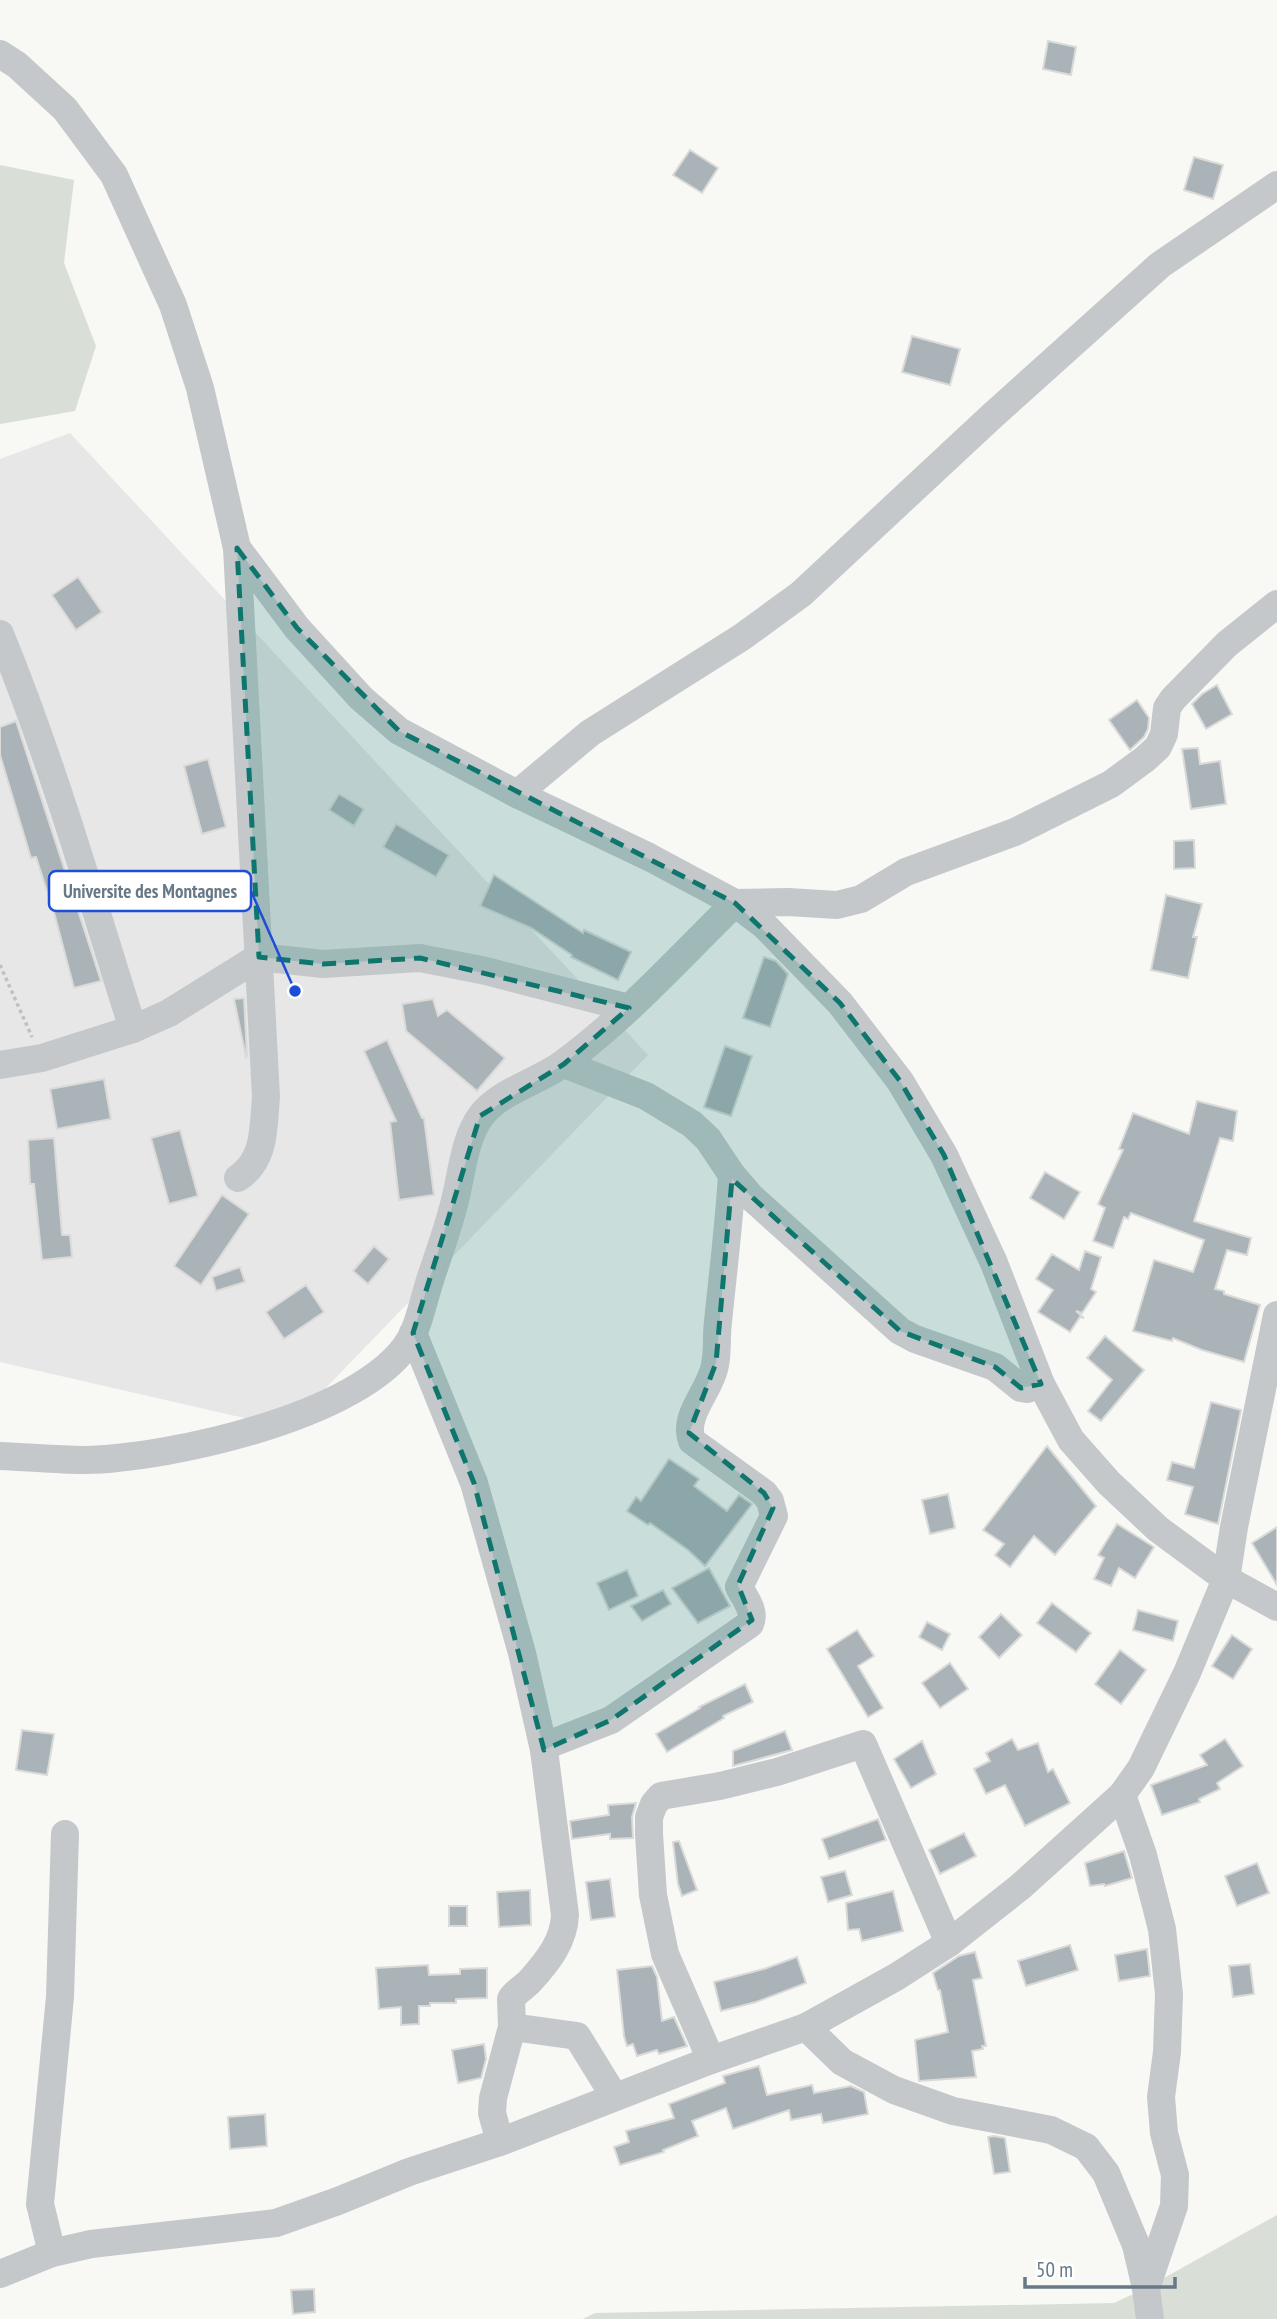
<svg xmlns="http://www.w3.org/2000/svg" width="1277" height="2319" font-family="'PT Sans Narrow',sans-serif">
<rect width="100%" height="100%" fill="#f8f8f5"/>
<path fill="#e6e7e6" d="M70 433 648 1055 287 1428 0 1362V459Z"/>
<g fill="#d9dfd6">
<path d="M0 165 74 180 64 263 96 346 75 411 0 424Z"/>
<path d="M1277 2215V2319H583L595 2313 1114 2303 1146 2288Z"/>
</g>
<g fill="#aab3b8" stroke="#dadad8" stroke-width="2">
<path d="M1048 41 1076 47 1071 75 1043 69Z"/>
<path d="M690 150 718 168 702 193 673 175Z"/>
<path d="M1194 157 1223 165 1213 199 1184 190Z"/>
<path d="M912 336 960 349 950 385 902 372Z"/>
<path d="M78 577 102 612 76 630 52 595Z"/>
<path d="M1217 685 1232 714 1206 729 1192 704 1202 694Z"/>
<path d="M1137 700 1149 718 1148 729 1144 737 1130 750 1109 720Z"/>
<path d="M16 721 101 981 74 988 55 916 36 857 31 858 0 755V727Z"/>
<path d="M1198 748 1200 764 1220 761 1226 804 1191 809 1182 749Z"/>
<path d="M208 759 226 827 202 834 184 766Z"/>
<path d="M339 794 364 809 354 826 329 810Z"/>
<path d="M396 824 449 855 436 877 383 847Z"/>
<path d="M1194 840 1195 868 1174 869V841Z"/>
<path d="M494 875 583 933 584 930 631 952 618 980 571 957 572 955 531 928 480 906Z"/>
<path d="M1166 895 1202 904 1193 937H1197L1188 978 1151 970Z"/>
<path d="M764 957 776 961 788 974 770 1027 743 1018Z"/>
<path d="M244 998 247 1056 246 1057 234 999Z"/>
<path d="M433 999 438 1016 447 1010 505 1058 477 1091 406 1031 402 1004Z"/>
<path d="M387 1040 422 1118H424L434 1195 399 1200 390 1122 396 1121 364 1051Z"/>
<path d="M725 1046 752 1056 731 1116 704 1107Z"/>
<path d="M104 1079 111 1119 57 1129 50 1089Z"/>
<path d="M1197 1101 1237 1111 1233 1141 1220 1138 1194 1221 1251 1238 1247 1255 1227 1250 1215 1289 1224 1291V1294L1260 1305 1244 1362 1202 1350 1173 1338 1172 1341 1133 1331 1154 1260 1193 1272 1204 1240 1131 1213 1128 1219 1124 1217 1113 1248 1093 1241 1105 1208 1098 1204 1123 1150 1119 1149 1133 1113 1189 1134Z"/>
<path d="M180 1130 198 1196 169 1204 151 1138Z"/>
<path d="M54 1138 62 1235H70L72 1257 42 1260 34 1184H30L28 1140Z"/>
<path d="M1045 1172 1080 1192 1064 1219 1030 1198Z"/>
<path d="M222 1195 249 1214 201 1285 174 1266Z"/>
<path d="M374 1246 389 1259 368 1284 353 1271Z"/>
<path d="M1085 1251 1101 1257 1091 1289 1096 1292 1082 1313 1076 1311 1084 1318 1080 1317 1070 1332 1038 1312 1053 1290 1036 1279 1052 1254 1079 1270Z"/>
<path d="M240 1267 245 1282 216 1291 212 1277Z"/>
<path d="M306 1285 324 1312 284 1339 266 1312Z"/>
<path d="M1105 1336 1144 1370 1101 1421 1088 1411 1112 1380 1087 1358Z"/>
<path d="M1211 1402 1241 1410 1218 1524 1185 1514 1193 1487 1167 1480 1172 1462 1194 1468Z"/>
<path d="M1047 1446 1096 1506 1055 1555 1034 1536 1010 1567 995 1555 1004 1544 983 1530Z"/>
<path d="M669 1459 699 1479 694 1486 727 1511 739 1495 752 1504 705 1566 688 1550 650 1523 648 1525 627 1511 636 1497 641 1501Z"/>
<path d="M948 1494 955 1528 930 1534 922 1500Z"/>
<path d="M1117 1524 1154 1547 1135 1578 1119 1568 1111 1586 1094 1579 1104 1558 1098 1555Z"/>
<path d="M1277 1527V1585L1252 1543Z"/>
<path d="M709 1568 730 1606 698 1623 672 1588Z"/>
<path d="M627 1570 638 1596 609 1610 597 1583Z"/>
<path d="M663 1590 671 1604 642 1621 631 1606Z"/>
<path d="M1052 1603 1091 1633 1076 1652 1037 1623Z"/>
<path d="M1138 1610 1178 1621 1173 1641 1133 1630Z"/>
<path d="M1001 1614 1022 1635 999 1658 979 1637Z"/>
<path d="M927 1622 950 1634 942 1650 919 1637Z"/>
<path d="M857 1630 874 1656 858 1666 883 1708 868 1717 827 1649Z"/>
<path d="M1232 1635 1252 1649 1233 1679 1212 1666Z"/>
<path d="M1120 1650 1146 1670 1121 1704 1095 1684Z"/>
<path d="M950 1663 968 1689 940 1708 922 1683Z"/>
<path d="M745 1684 753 1702 723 1716 724 1718 667 1752 656 1734 700 1708 699 1707Z"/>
<path d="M22 1730 54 1734 47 1775 16 1770Z"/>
<path d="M785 1731 792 1750 733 1766V1751Z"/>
<path d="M1012 1739 1018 1750 1038 1743 1048 1772 1053 1769 1070 1803 1025 1826 1005 1785 986 1794 974 1769 990 1761 986 1753Z"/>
<path d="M1225 1739 1243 1766 1217 1783 1220 1789 1199 1799 1200 1802 1162 1815 1151 1785 1207 1765 1200 1755Z"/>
<path d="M922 1741 936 1774 911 1788 894 1759Z"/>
<path d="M636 1803 632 1817 633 1838 610 1839V1834L572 1839 570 1821 609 1815 608 1805Z"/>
<path d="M878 1819 886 1840 829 1859 822 1839Z"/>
<path d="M964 1833 976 1856 940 1874 929 1850Z"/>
<path d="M679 1841 697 1890 682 1896 678 1884 673 1842Z"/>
<path d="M1124 1851 1132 1878 1105 1886 1104 1884 1090 1886 1085 1863Z"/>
<path d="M1257 1863 1269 1893 1237 1906 1225 1876Z"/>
<path d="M845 1871 852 1895 828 1902 821 1877Z"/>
<path d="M610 1879 615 1917 591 1920 586 1882Z"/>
<path d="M530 1890 531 1925 499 1927 497 1892Z"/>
<path d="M893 1891 903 1931 862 1941 859 1929 848 1930 846 1903Z"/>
<rect x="449" y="1906" width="18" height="20"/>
<path d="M1070 1945 1078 1970 1026 1986 1018 1961Z"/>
<path d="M1147 1949 1150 1976 1119 1981 1115 1955Z"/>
<path d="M975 1952 982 1978 973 1980 986 2046H982L983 2049 972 2051 976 2077 919 2081 915 2040 948 2032 940 1990H938L933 1973 959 1956Z"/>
<path d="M797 1957 806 1983 756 2002 721 2011 714 1982 764 1969Z"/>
<path d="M1250 1964 1254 1994 1233 1997 1229 1966Z"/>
<path d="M428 1965 429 1975 460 1974V1969L487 1968V1998L456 1999V2003H430V2006H419V2024L401 2025V2007L379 2009 376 1968Z"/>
<path d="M652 1966 657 1977 662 2021 674 2017 687 2046 659 2054 657 2050 637 2056 633 2044 627 2046 624 2036 617 1970Z"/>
<path d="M484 2044 486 2059 481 2078 458 2083 452 2050Z"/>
<path d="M759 2066 767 2095 812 2085 814 2093 851 2086 864 2092 868 2114 823 2123 821 2114 791 2120 789 2110 733 2129 726 2108 692 2121 698 2136 663 2150 664 2152 620 2165 614 2147 629 2142 626 2131 674 2118 669 2104 725 2083 723 2076Z"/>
<path d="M265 2114 267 2146 230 2149 228 2117Z"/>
<path d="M994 2136 1005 2138 1010 2172 994 2174 988 2137Z"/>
<path d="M314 2289 315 2312 293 2314 291 2290Z"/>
</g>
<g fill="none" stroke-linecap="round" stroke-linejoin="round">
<path stroke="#bec0c2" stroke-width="3.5" stroke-dasharray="3.5 3.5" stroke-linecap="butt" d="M0 965 32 1037"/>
<g stroke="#c4c8cb" stroke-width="28">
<path d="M0 54 17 65 65 109 114 175 173 305 200 388 237 548 297 628 361 698 399 731 517 794 649 857 735 903 764 925 840 1003 900 1081 944 1155 994 1263 1041 1384 1071 1440 1109 1483 1158 1529 1226 1579 1277 1607"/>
<path d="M237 548 266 1097C263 1128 266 1159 238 1178"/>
<path d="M0 634C53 763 91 897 133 1029"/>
<path d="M517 794 590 733 742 637 801 594 992 416 1160 265 1277 185"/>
<path d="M564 1064 646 1096 692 1124 708 1139 732 1175 751 1197 900 1331 915 1339 995 1367 1021 1388 1027 1389 1041 1384"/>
<path d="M0 1065 42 1058 133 1029 169 1013 259 957 323 964 420 958 486 971 629 1008"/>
<path d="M413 1333 474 1483 522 1653 544 1750 565 1915C564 1941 548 1961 531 1980 525 1987 516 1991 511 1999L512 2027 493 2098 492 2113 500 2142"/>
<path d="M0 1456C28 1457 56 1460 84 1460 167 1459 378 1414 414 1332 421 1315 425 1295 431 1277 440 1250 450 1223 456 1196 462 1171 465 1137 481 1116 499 1091 541 1081 565 1062 627 1016 680 957 735 903L788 902 837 905 861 899 906 872 1015 832 1111 784 1145 759 1158 747 1164 734 1167 708 1173 699 1227 644 1277 604"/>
<path d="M544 1750 550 1744 611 1720 750 1624C756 1611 745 1599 739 1587L774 1516 770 1501 764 1493 692 1441C682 1415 711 1390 715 1365 718 1351 716 1336 718 1322 723 1272 729 1224 732 1175"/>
<path d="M1122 1795 1143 1855 1162 1929 1169 1994 1167 2052 1161 2097 1164 2133 1175 2175 1174 2206 1146 2288"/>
<path d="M512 2027 577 2036 614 2096"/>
<path d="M806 2027 842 2062 894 2090 953 2111 1051 2130 1086 2147 1106 2173 1136 2245 1146 2288 1150 2319"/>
<path d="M711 2060 665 1954 653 1895 649 1834V1817L654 1804 661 1796 720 1786 777 1772 863 1744 949 1943"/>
<path d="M52 2253 40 2204 60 1997 65 1834"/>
<path d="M0 2274 52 2253 91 2244 276 2223 338 2201 409 2172 500 2142 711 2060 806 2027 896 1977 949 1943 1020 1887 1122 1795 1141 1768 1187 1673 1226 1579 1234 1527 1277 1315"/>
</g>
</g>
<path fill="#0f766e" fill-opacity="0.2" stroke="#0f766e" stroke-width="5" stroke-dasharray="14 9" stroke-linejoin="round" d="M237 548 297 628 399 731 735 903 840 1003 900 1081 944 1155 1041 1384 1021 1388 995 1367 900 1331 732 1179 716 1363 689 1433 764 1493 773 1508 738 1585 752 1620 611 1720 544 1750 474 1483 413 1333 480 1116 564 1064 629 1008 420 958 323 964 259 957Z"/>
<path fill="none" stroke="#1d4ed8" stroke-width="2.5" d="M295 991L251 891"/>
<circle fill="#1d4ed8" stroke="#fff" stroke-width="2.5" cx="295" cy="991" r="7"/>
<rect fill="#fff" stroke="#1d4ed8" stroke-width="2.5" x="49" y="871" width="202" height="40" rx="7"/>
<g font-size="19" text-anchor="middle" font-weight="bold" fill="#677886">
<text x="150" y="898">Universite des Montagnes</text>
</g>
<path d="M1025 2277v10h150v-10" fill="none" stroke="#677886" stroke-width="3.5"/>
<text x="1036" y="2277" font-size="21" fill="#677886" stroke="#ffffff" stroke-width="5" paint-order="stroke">50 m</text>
</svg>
